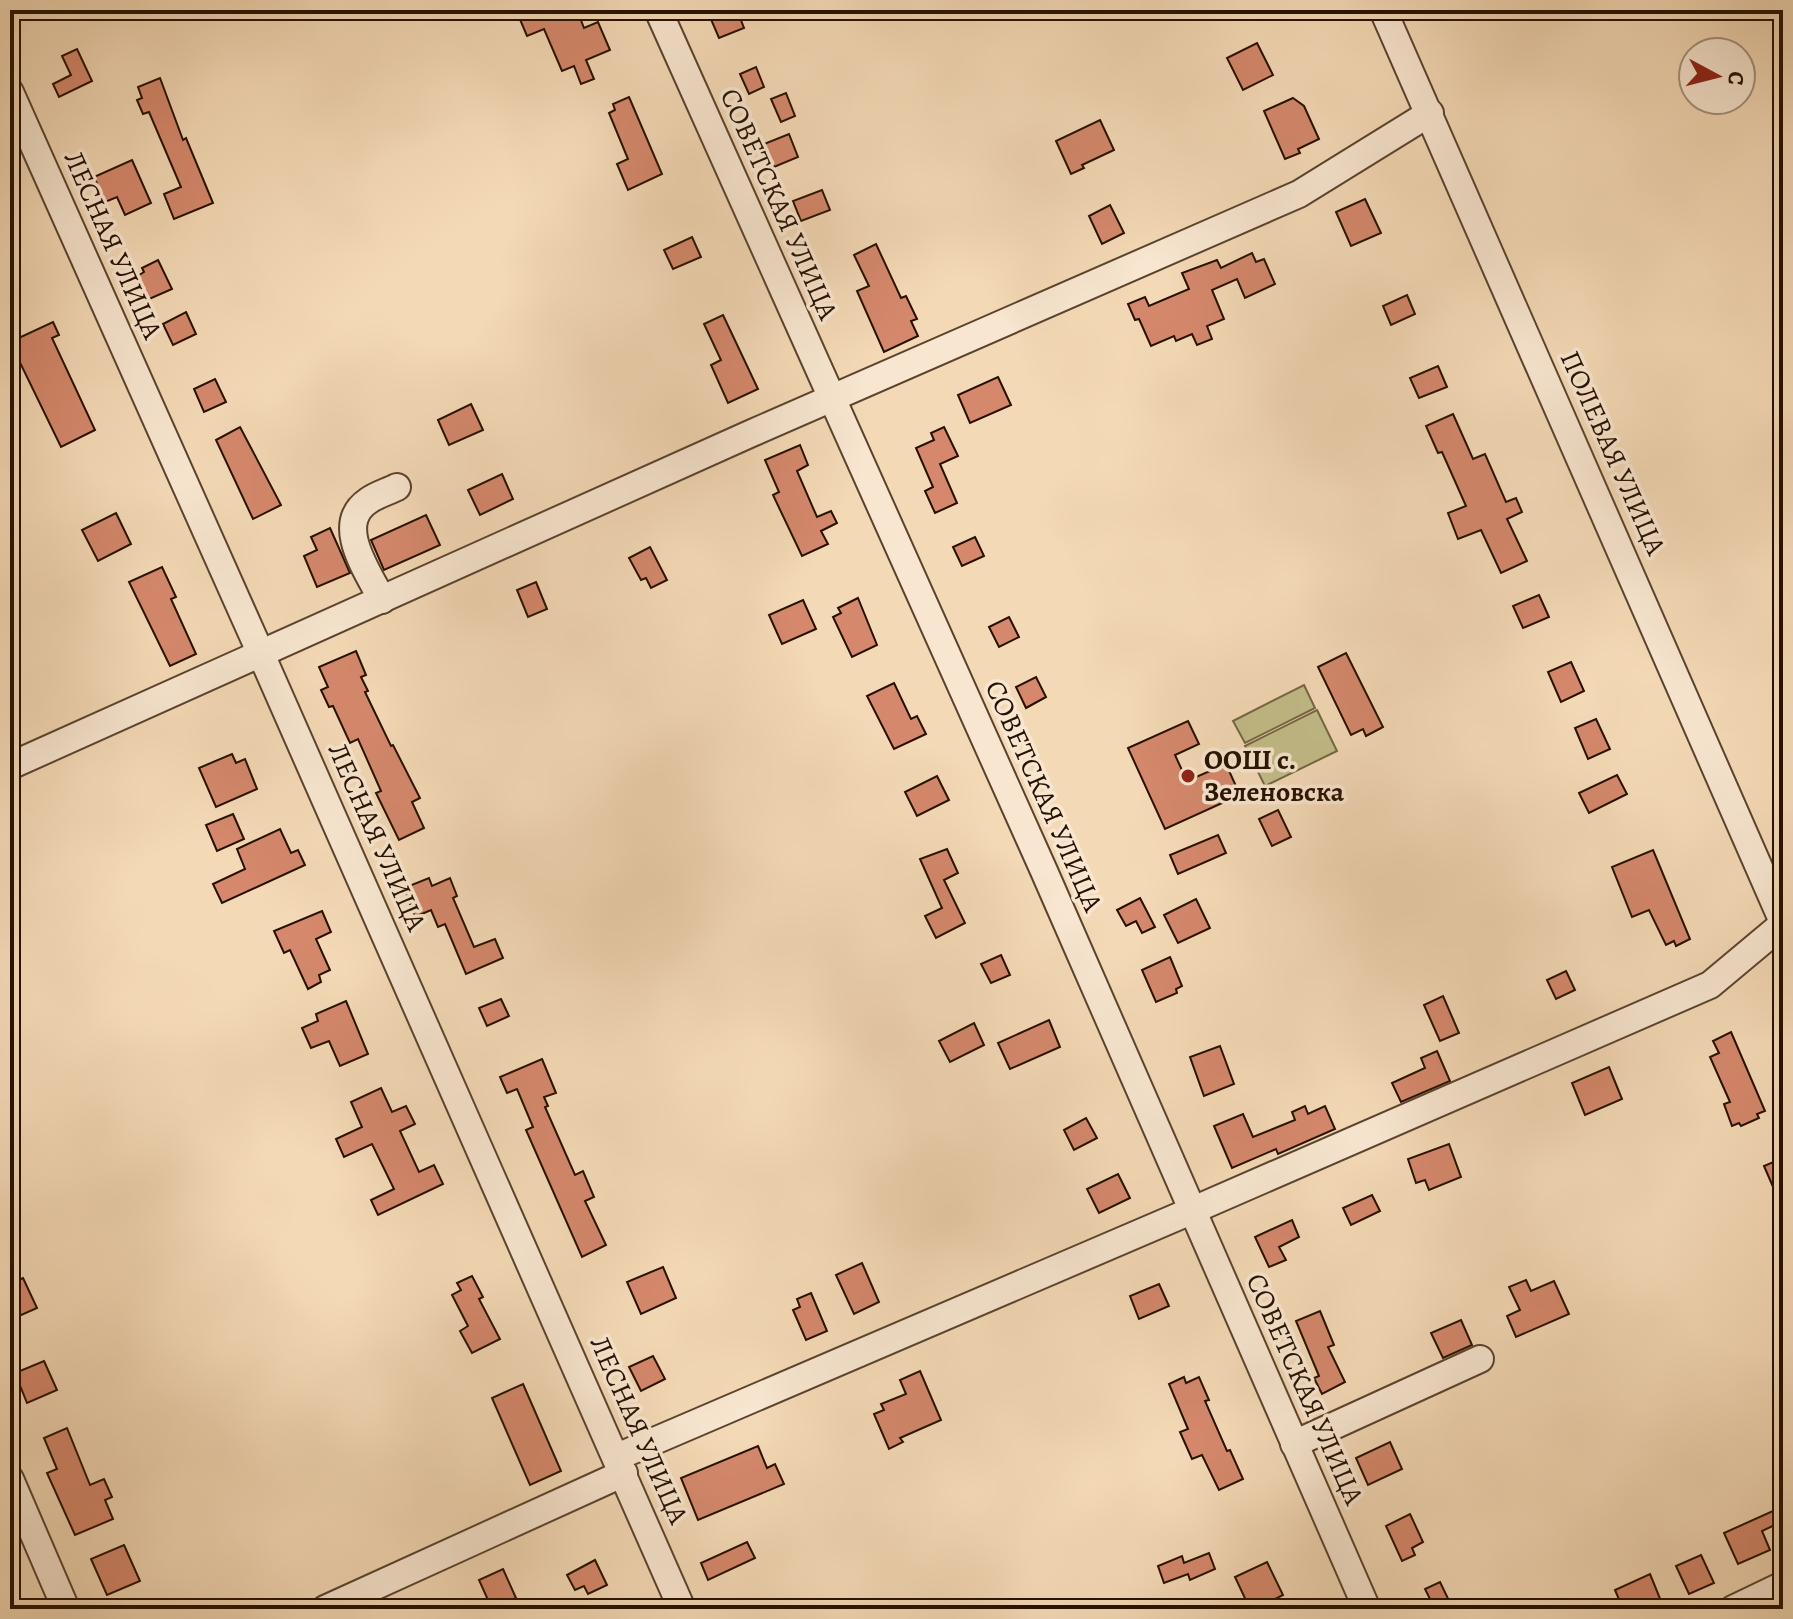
<svg xmlns="http://www.w3.org/2000/svg" width="1793" height="1619" font-family="Alegreya,serif">
<rect width="100%" height="100%" fill="#f4d9b6"/>
<filter id="stains"><feTurbulence type="fractalNoise" baseFrequency=".0025" numOctaves="4"/><feColorMatrix values="0 0 0 0 .2 0 0 0 0 .09 0 0 0 0 .02 0 0 0 .5 -.17"/></filter>
<radialGradient id="worn" r=".72"><stop offset=".6" stop-color="#630" stop-opacity="0"/><stop offset="1" stop-color="#630" stop-opacity=".3"/></radialGradient>
<g fill="#c2bd89" stroke="#746744" stroke-width="2">
<path d="M1304 685 1315 708 1245 743 1233 721Z"/>
<path d="M1317 710 1337 751 1265 786 1245 746Z"/>
</g>
<g fill="#d5886c" stroke="#261100" stroke-width="2">
<path d="M516 10H577L584 28 598 22 610 50 586 60 594 79 581 84 574 66 562 71 544 29 527 36Z"/>
<path d="M707 10H737L744 28 719 38Z"/>
<path d="M1257 43 1273 75 1243 90 1227 58Z"/>
<path d="M77 49 92 81 59 97 53 84 71 75 62 56Z"/>
<path d="M756 67 764 87 749 94 740 74Z"/>
<path d="M160 78 183 140 186 138 213 203 174 219 164 194 181 187 149 112 143 114 137 100 142 98 138 87Z"/>
<path d="M786 93 795 116 781 122 771 99Z"/>
<path d="M629 97 662 174 628 190 617 164 628 159 609 113 615 110 613 104Z"/>
<path d="M1293 98 1304 106 1319 139 1298 149 1300 153 1285 159 1264 111Z"/>
<path d="M1100 120 1114 150 1082 165 1084 168 1071 174 1056 141Z"/>
<path d="M789 134 798 157 774 167 764 144Z"/>
<path d="M132 160 151 203 125 215 117 197 105 202 94 177Z"/>
<path d="M822 190 830 210 801 221 793 201Z"/>
<path d="M1365 199 1381 233 1351 246 1336 212Z"/>
<path d="M1110 205 1124 233 1102 244 1089 216Z"/>
<path d="M692 237 701 257 673 269 664 250Z"/>
<path d="M876 244 901 298 906 296 917 319 911 321 918 336 884 352 857 291 869 286 854 255Z"/>
<path d="M1252 253 1256 262 1264 259 1275 284 1245 298 1237 279 1212 290 1224 319 1207 326 1212 339 1197 345 1192 334 1176 341 1174 336 1151 346 1139 319 1135 320 1128 304 1145 297 1149 306 1189 289 1182 273 1217 260 1221 268Z"/>
<path d="M158 260 172 289 147 300 136 277 144 272 142 268Z"/>
<path d="M1407 295 1415 314 1391 325 1383 306Z"/>
<path d="M186 312 196 334 173 345 163 324Z"/>
<path d="M723 315 758 389 728 403 711 365 721 360 704 324Z"/>
<path d="M53 322 59 335 52 338 95 430 61 447 10 342Z"/>
<path d="M1438 366 1447 387 1419 398 1410 378Z"/>
<path d="M998 377 1011 405 970 423 958 395Z"/>
<path d="M215 379 226 402 204 412 194 389Z"/>
<path d="M471 404 483 430 449 445 438 420Z"/>
<path d="M1453 414 1473 459 1485 454 1506 502 1516 498 1522 512 1507 519 1527 561 1501 573 1481 530 1458 539 1448 513 1466 506 1442 452 1438 453 1426 426Z"/>
<path d="M240 427 281 505 253 519 216 440Z"/>
<path d="M944 427 958 456 940 464 957 503 935 513 925 491 933 487 916 448 934 440 931 433Z"/>
<path d="M800 445 808 465 797 471 817 517 831 511 837 523 821 531 828 544 802 556 773 495 779 492 765 460Z"/>
<path d="M502 474 513 499 480 515 468 490Z"/>
<path d="M116 513 131 544 98 561 82 530Z"/>
<path d="M426 515 440 545 384 570 371 540Z"/>
<path d="M330 528 350 573 317 587 304 556 317 550 311 537Z"/>
<path d="M975 537 984 556 962 566 953 547Z"/>
<path d="M650 547 667 580 651 588 646 578 641 580 629 558Z"/>
<path d="M162 567 176 597 171 599 196 654 170 666 129 582Z"/>
<path d="M536 582 547 609 528 617 517 590Z"/>
<path d="M1539 595 1549 617 1523 628 1513 606Z"/>
<path d="M858 598 877 645 852 657 833 617 841 613 838 608Z"/>
<path d="M803 600 816 629 782 644 769 615Z"/>
<path d="M1009 617 1019 637 999 647 989 627Z"/>
<path d="M356 651 366 675 361 677 368 691 365 692 391 746 393 745 420 798 412 802 424 828 399 840 376 793 381 791 358 739 350 743 333 706 329 707 321 690 328 687 319 667Z"/>
<path d="M1346 653 1383 727 1366 736 1363 729 1351 735 1318 667Z"/>
<path d="M1571 662 1584 691 1561 702 1548 672Z"/>
<path d="M1036 677 1046 697 1026 708 1016 687Z"/>
<path d="M894 683 911 719 917 716 926 734 894 749 867 696Z"/>
<path d="M1596 719 1610 749 1588 759 1575 728Z"/>
<path d="M1188 721 1199 744 1175 755 1187 781 1226 764 1240 795 1165 829 1128 748Z"/>
<path d="M232 754 236 763 245 759 257 789 216 807 199 768Z"/>
<path d="M1617 775 1627 794 1589 813 1579 793Z"/>
<path d="M937 776 949 800 917 816 905 792Z"/>
<path d="M1278 810 1291 837 1272 846 1259 819Z"/>
<path d="M233 814 244 839 217 851 206 825Z"/>
<path d="M280 829 291 853 298 850 305 865 222 903 213 884 245 869 237 849Z"/>
<path d="M1218 835 1226 853 1178 874 1170 855Z"/>
<path d="M947 849 958 873 944 880 965 923 936 938 925 916 942 908 920 859Z"/>
<path d="M1653 850 1690 939 1676 946 1674 941 1666 945 1649 910 1632 917 1612 867Z"/>
<path d="M429 878 432 886 450 878 457 896 453 898 474 947 495 939 503 958 466 974 445 924 438 927 431 910 415 917 404 888Z"/>
<path d="M1140 898 1155 927 1142 933 1136 921 1126 926 1117 910Z"/>
<path d="M1196 899 1210 928 1178 943 1164 915Z"/>
<path d="M322 911 331 932 316 939 330 970 319 975 321 982 308 989 290 950 284 953 274 931Z"/>
<path d="M1001 955 1010 975 991 983 981 964Z"/>
<path d="M1170 957 1182 986 1176 989 1177 993 1156 1002 1142 970Z"/>
<path d="M1566 971 1575 990 1556 999 1547 980Z"/>
<path d="M1443 996 1459 1033 1440 1041 1424 1005Z"/>
<path d="M501 999 509 1016 487 1026 479 1008Z"/>
<path d="M346 1001 368 1054 340 1066 329 1041 311 1048 302 1028 318 1021 316 1014Z"/>
<path d="M1049 1020 1060 1047 1010 1069 998 1043Z"/>
<path d="M974 1023 984 1045 950 1062 939 1041Z"/>
<path d="M1731 1032 1765 1111 1757 1114 1759 1118 1741 1126 1739 1123 1732 1126 1724 1104 1730 1102 1710 1057 1719 1053 1713 1041Z"/>
<path d="M1220 1046 1234 1084 1204 1096 1190 1057Z"/>
<path d="M1437 1051 1450 1081 1401 1102 1392 1083 1425 1068 1421 1058Z"/>
<path d="M542 1059 556 1093 544 1097 548 1106 545 1107 575 1175 583 1171 594 1197 585 1201 606 1245 582 1257 526 1130 533 1127 517 1089 507 1093 500 1077Z"/>
<path d="M1609 1067 1622 1099 1585 1115 1572 1083Z"/>
<path d="M381 1088 392 1112 406 1106 415 1124 400 1131 419 1172 434 1165 443 1184 378 1215 371 1200 394 1189 372 1144 344 1157 336 1139 362 1127 351 1102Z"/>
<path d="M1305 1106 1308 1114 1325 1106 1335 1129 1278 1154 1276 1149 1232 1168 1214 1126 1243 1114 1253 1137 1295 1120 1292 1112Z"/>
<path d="M1086 1118 1097 1138 1074 1150 1064 1130Z"/>
<path d="M1449 1144 1461 1177 1429 1190 1425 1180 1416 1183 1408 1159Z"/>
<path d="M1783 1158V1210L1764 1166Z"/>
<path d="M1118 1174 1130 1198 1099 1213 1087 1189Z"/>
<path d="M1372 1195 1380 1211 1351 1225 1343 1208Z"/>
<path d="M1292 1220 1299 1237 1279 1247 1286 1260 1269 1267 1255 1237Z"/>
<path d="M862 1263 879 1302 854 1314 836 1275Z"/>
<path d="M663 1267 676 1298 641 1314 627 1282Z"/>
<path d="M472 1276 483 1297 479 1299 500 1339 472 1353 460 1331 468 1326 452 1295 461 1290 457 1283Z"/>
<path d="M23 1278 37 1308 10 1320V1284Z"/>
<path d="M1526 1280 1531 1291 1554 1281 1569 1314 1516 1337 1507 1316 1520 1310 1509 1287Z"/>
<path d="M1159 1284 1169 1306 1139 1319 1130 1296Z"/>
<path d="M811 1293 827 1331 806 1340 793 1310 800 1307 797 1299Z"/>
<path d="M1320 1311 1334 1345 1328 1347 1345 1382 1322 1394 1314 1378 1319 1376 1296 1321Z"/>
<path d="M1461 1320 1472 1345 1443 1358 1431 1333Z"/>
<path d="M653 1356 665 1379 641 1391 629 1367Z"/>
<path d="M44 1361 57 1390 27 1403 15 1373Z"/>
<path d="M920 1371 941 1420 900 1438 903 1442 889 1449 874 1414 884 1410 881 1404 906 1394 900 1380Z"/>
<path d="M1184 1377 1186 1383 1199 1377 1209 1400 1205 1401 1227 1451 1230 1450 1243 1479 1219 1490 1202 1455 1192 1459 1180 1432 1188 1429 1169 1384Z"/>
<path d="M523 1384 561 1471 530 1485 492 1398Z"/>
<path d="M67 1428 90 1485 104 1479 112 1497 105 1500 113 1519 75 1535 47 1473 57 1469 44 1438Z"/>
<path d="M1390 1442 1402 1469 1368 1485 1356 1458Z"/>
<path d="M758 1446 767 1468 775 1464 784 1484 698 1520 681 1478Z"/>
<path d="M1782 1507 1783 1521 1762 1531 1770 1550 1738 1564 1724 1533Z"/>
<path d="M1410 1514 1423 1542 1412 1548 1415 1555 1402 1561 1386 1526Z"/>
<path d="M747 1542 755 1558 708 1580 701 1563Z"/>
<path d="M124 1545 140 1581 107 1595 91 1559Z"/>
<path d="M1209 1553 1215 1569 1190 1580 1188 1574 1164 1583 1158 1566 1182 1556 1184 1563Z"/>
<path d="M1701 1555 1714 1583 1689 1594 1676 1566Z"/>
<path d="M595 1560 607 1585 588 1594 584 1586 575 1590 567 1575Z"/>
<path d="M1267 1562 1283 1595 1275 1599 1279 1609H1250L1235 1577Z"/>
<path d="M503 1569 516 1598 492 1609 479 1580Z"/>
<path d="M1650 1574 1661 1601 1645 1609H1623L1615 1590Z"/>
<path d="M1440 1582 1453 1609H1435L1425 1589Z"/>
</g>
<g fill="none" stroke-linecap="round" stroke-linejoin="round">
<g stroke="#5a432e" stroke-width="30">
<g id="minor">
<path d="M658 10 1044 871 1367 1609"/>
<path d="M1383 10 1783 922"/>
<path d="M10 92 261 654 682 1609"/>
<path d="M382 600C369 573 333 525 368 501 376 495 387 492 397 487"/>
<path d="M10 766 752 433 1299 194 1430 113"/>
<path d="M1294 1444 1480 1359"/>
<path d="M617 1457 1191 1211 1710 985 1783 924"/>
<path d="M10 1479 66 1609"/>
<path d="M325 1609 624 1473"/>
<path d="M1733 1609 1783 1585"/>
</g>
</g>
<use href="#minor" stroke="#f8e6d0" stroke-width="26"/>
</g>
<circle fill="#8f2418" stroke="#f8e6d0" stroke-width="3" cx="1188" cy="776" r="8"/>
<g text-anchor="middle" dominant-baseline="central" stroke-width="7" stroke-linejoin="round" paint-order="stroke">
<g font-size="28" fill="#261100" stroke="#f8e6d0">
<text transform="translate(779 204) rotate(66)">СОВЕТСКАЯ УЛИЦА</text>
<text transform="translate(113 245) rotate(66)">ЛЕСНАЯ УЛИЦА</text>
<text transform="translate(1613 453) rotate(66)">ПОЛЕВАЯ УЛИЦА</text>
<text transform="translate(1044 796) rotate(66)">СОВЕТСКАЯ УЛИЦА</text>
<text transform="translate(377 837) rotate(66)">ЛЕСНАЯ УЛИЦА</text>
<text transform="translate(1305 1389) rotate(66)">СОВЕТСКАЯ УЛИЦА</text>
<text transform="translate(639 1430) rotate(66)">ЛЕСНАЯ УЛИЦА</text>
</g>
<g font-size="28" font-weight="bold" fill="#261100" stroke="#f8e6d0" text-anchor="start">
<text x="1204" y="760">ООШ с.<tspan x="1204" dy="32">Зеленовска</tspan></text>
</g>
</g>
<rect width="1793" height="1619" fill="none" stroke="#f4d9b6" stroke-width="40"/>
<rect x="12" y="12" width="1769" height="1595" fill="none" stroke="#261100" stroke-width="4"/>
<rect x="20" y="20" width="1753" height="1579" fill="none" stroke="#261100" stroke-width="2"/>
<g transform="translate(1717 76) rotate(97)"><circle r="38" fill="#f8e6d0" stroke="#a4917d" stroke-width="2"/>
<path d="M0-6L14 30L0 20L-14 30Z" fill="#8f2418"/>
<text y="-12" font-size="22" font-weight="bold" text-anchor="middle" fill="#261100">С</text>
</g>
<rect width="100%" height="100%" filter="url(#stains)"/>
<rect width="100%" height="100%" fill="url(#worn)"/>
</svg>
